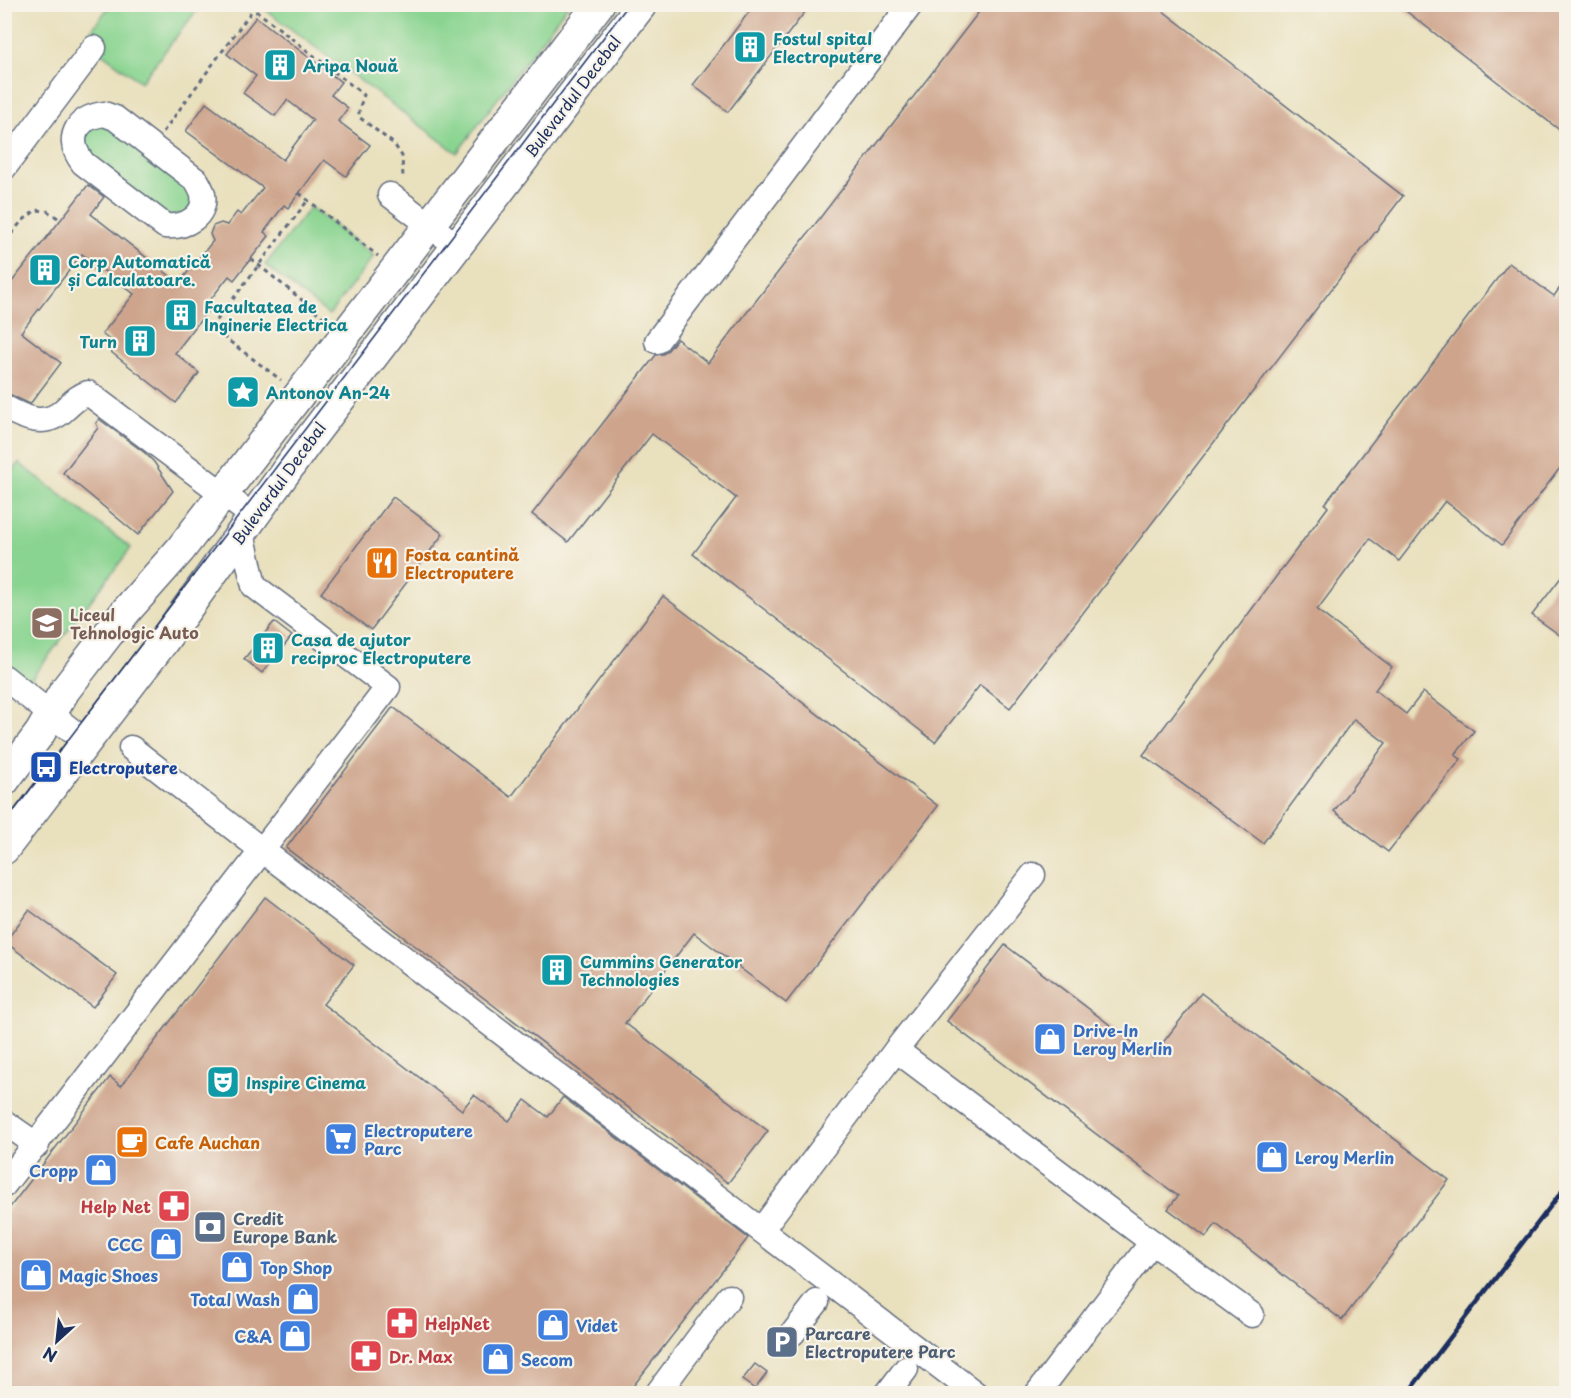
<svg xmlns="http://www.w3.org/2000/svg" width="1571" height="1398" font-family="'Playpen Sans',sans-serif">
<rect width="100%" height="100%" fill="#f7f3e8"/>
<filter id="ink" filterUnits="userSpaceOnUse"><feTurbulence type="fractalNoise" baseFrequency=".0167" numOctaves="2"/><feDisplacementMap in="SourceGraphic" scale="12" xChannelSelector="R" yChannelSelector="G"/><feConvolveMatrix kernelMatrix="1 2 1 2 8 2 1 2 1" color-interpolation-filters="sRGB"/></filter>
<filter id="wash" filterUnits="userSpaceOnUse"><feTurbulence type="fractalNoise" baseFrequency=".008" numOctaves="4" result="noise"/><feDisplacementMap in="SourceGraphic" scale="24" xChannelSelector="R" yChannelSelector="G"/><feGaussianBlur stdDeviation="1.35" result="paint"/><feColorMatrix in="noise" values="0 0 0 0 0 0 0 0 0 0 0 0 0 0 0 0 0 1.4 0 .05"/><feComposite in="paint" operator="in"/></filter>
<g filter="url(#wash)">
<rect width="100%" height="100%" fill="#e9e0bd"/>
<g fill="#89d490" stroke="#528277" stroke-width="1.5">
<path d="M110 5H201L141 82 84 40Z"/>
<path d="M259 5H568L457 153Z"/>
<path d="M93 116 203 195 177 228 83 163 76 131Z"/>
<path d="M310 207 374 256 329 315 265 265Z"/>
<path d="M19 463 131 548 25 687 5 672 4 482Z"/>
</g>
<g id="blocks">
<g fill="#cea48c">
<path d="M755 4H811L728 112 693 85Z"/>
<path d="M985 4H1154L1403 196 1010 708 980 685 935 742 693 554 736 498 652 434 568 542 532 514 656 355 663 354 668 350 677 339 708 363Z"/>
<path d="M1397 4H1566V135Z"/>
<path d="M256 17 341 82 331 95 348 108 338 121 370 145 346 176 324 160 288 208 284 205 264 232 269 236 234 280 229 276 206 305 210 308 175 353 199 373 176 403 111 352 117 346 102 334 134 294 82 254 21 332 61 363 30 404 11 395 4 389V292L88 185 104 197 91 214 179 283 213 241 210 234 213 226 221 223 227 225 237 212 241 215 263 188 186 131 206 103 283 160 313 120 287 100 275 116 243 93 256 76 227 54Z"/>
<path d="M1509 263 1554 296 1566 279V460L1502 545 1445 501 1399 561 1370 539 1317 610 1392 667 1375 690 1406 714 1423 692 1474 731 1455 755 1461 759 1388 852 1334 811 1386 743 1354 719 1263 843 1143 755 1328 507 1325 504Z"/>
<path d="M99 419 145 453 154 462 173 491 138 535 63 473 98 428 96 423Z"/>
<path d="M393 497 443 534 371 630 321 593Z"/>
<path d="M1566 571V629L1561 636 1532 615Z"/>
<path d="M663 596 938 806 786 1003 694 933 625 1023 768 1131 728 1183 286 848 393 707 511 797Z"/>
<path d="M274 622 292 636 262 673 244 659Z"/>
<path d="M265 897 354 965 323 1004 462 1110 474 1095 509 1121 525 1100 548 1117 563 1097 748 1238 627 1394H4V1215L110 1077 121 1086Z"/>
<path d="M29 910 117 975 93 1007 5 942Z"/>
<path d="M1005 945 1152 1057 1201 993 1449 1180 1342 1320 1216 1224 1206 1237 1168 1209 1178 1196 947 1021Z"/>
<path d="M755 1364 767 1373 755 1389 742 1380Z"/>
</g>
</g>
</g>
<g filter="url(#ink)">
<use href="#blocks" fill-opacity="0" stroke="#636d7f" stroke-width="1.5"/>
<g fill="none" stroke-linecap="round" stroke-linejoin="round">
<g stroke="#636d7f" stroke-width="27">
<g id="minor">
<path d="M104 114 115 118 197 181C199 185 202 190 203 194 207 217 184 228 165 226L83 163C65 139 75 118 104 114Z"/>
<path d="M4 168 94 48"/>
<path d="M390 195 457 246"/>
<path d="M657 341 911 4"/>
<path d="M4 407C25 419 46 428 65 409 73 402 78 396 88 393L254 517"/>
<path d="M4 677 86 742"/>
<path d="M131 748 263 851 976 1394"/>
<path d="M896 1050 1152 1242"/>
<path d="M4 1122 37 1145"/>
<path d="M4 1185 388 687 254 586 242 533"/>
<path d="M762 1229 896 1050 1033 875"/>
<path d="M793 1333 817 1302"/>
<path d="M657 1394 729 1297"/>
<path d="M887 1394 906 1369"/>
<path d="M1037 1394 1152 1242 1252 1315"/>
</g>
</g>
<g stroke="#636d7f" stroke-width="33">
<g id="major">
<path d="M4 781 40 733 65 690 126 611 180 550 599 4"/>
<path d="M4 849 162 643 305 445 642 4"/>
</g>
</g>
<g stroke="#636d7f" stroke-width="3" stroke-dasharray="4.5 4.5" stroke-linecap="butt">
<path d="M163 132 251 12H258L364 95 359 109V117L394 144 402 156 403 178"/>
<path d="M299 193 378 256"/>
<path d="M4 237H9L21 222 36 210 47 211 61 220"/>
<path d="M251 259 328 321"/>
<path d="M201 320 281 380"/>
<path d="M211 328 308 200"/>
</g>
<use href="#minor" stroke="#fff" stroke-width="24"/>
<use href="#major" stroke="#fff" stroke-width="30"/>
<path stroke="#1b2f5e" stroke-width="1.5" d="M4 824 629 4"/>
<path stroke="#1b2f5e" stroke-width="4.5" d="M1407 1394 1566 1186"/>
</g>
</g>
<defs>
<g id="building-square" transform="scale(1.725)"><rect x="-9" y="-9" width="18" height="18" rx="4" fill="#0f9aa8" stroke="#f7f3e8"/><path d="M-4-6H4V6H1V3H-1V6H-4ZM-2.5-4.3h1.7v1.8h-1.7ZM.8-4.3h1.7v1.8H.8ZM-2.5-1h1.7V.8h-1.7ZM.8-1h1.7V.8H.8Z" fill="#fff"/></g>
<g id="sight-square" transform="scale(1.725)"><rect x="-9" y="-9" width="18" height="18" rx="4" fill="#0f9aa8" stroke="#f7f3e8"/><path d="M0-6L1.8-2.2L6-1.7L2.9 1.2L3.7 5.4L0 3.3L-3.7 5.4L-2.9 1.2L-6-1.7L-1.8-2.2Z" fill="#fff"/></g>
<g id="restaurant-square" transform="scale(1.725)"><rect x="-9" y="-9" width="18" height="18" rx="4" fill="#e8710a" stroke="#f7f3e8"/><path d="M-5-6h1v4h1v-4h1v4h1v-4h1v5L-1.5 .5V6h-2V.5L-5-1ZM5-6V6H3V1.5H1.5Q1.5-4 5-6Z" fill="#fff"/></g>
<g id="school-square" transform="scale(1.725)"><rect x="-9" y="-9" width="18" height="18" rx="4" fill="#8d6e63" stroke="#f7f3e8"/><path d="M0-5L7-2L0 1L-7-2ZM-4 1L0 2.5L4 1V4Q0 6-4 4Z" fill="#fff"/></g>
<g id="bus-square" transform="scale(1.725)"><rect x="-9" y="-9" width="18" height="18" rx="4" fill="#1a4fb4" stroke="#f7f3e8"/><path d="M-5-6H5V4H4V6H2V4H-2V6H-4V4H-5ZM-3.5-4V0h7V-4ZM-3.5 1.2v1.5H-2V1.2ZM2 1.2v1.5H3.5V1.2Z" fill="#fff"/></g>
<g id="shop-square" transform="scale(1.725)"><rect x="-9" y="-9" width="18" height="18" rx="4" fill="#3f7fe0" stroke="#f7f3e8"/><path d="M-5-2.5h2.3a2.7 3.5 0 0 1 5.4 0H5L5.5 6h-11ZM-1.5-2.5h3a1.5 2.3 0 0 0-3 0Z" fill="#fff"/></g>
<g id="theatre-square" transform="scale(1.725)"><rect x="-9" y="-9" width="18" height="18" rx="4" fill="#0f9aa8" stroke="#f7f3e8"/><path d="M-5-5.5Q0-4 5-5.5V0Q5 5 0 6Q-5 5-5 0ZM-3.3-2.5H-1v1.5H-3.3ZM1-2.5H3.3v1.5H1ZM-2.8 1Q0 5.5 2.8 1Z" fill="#fff"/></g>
<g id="supermarket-square" transform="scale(1.725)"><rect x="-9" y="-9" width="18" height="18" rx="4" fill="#3f7fe0" stroke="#f7f3e8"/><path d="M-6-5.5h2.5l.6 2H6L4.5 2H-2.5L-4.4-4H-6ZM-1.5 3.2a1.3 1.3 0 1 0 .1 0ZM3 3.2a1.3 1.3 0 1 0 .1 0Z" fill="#fff"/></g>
<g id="cafe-square" transform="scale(1.725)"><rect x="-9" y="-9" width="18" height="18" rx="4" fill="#e8710a" stroke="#f7f3e8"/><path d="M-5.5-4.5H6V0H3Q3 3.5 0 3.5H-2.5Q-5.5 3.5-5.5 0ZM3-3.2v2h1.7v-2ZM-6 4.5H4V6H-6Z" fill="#fff"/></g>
<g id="pharmacy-square" transform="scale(1.725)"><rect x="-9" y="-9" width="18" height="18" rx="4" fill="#e0444e" stroke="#f7f3e8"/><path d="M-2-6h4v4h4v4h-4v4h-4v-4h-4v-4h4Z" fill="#fff"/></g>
<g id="bank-square" transform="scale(1.725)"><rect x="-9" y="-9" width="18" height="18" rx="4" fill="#5c6f8a" stroke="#f7f3e8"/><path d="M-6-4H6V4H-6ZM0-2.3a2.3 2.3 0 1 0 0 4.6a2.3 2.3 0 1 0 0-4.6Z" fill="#fff"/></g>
<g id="parking-square" transform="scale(1.725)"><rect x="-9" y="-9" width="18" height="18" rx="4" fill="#5c6f8a" stroke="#f7f3e8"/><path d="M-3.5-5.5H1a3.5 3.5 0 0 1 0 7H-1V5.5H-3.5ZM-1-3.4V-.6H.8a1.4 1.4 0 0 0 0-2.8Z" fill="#fff"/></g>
</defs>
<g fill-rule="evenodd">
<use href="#building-square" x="750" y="47"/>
<use href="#building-square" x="280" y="65"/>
<use href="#building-square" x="45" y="270"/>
<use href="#building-square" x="181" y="315"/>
<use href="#building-square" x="140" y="341"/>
<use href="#sight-square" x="243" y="392"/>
<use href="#restaurant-square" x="382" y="563"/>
<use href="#school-square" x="47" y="623"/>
<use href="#building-square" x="268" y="648"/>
<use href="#bus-square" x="46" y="767"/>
<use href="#building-square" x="557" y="970"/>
<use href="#shop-square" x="1050" y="1039"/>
<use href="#theatre-square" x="223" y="1082"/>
<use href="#supermarket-square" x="341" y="1139"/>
<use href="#cafe-square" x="132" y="1142"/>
<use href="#shop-square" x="1272" y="1157"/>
<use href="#shop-square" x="101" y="1170"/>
<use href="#pharmacy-square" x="174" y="1206"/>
<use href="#bank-square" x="210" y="1227"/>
<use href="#shop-square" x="166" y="1244"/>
<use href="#shop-square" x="237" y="1267"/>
<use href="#shop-square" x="36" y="1275"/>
<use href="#shop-square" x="303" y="1299"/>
<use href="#pharmacy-square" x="402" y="1323"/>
<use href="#shop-square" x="553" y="1325"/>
<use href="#shop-square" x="295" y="1336"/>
<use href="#parking-square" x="782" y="1342"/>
<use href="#pharmacy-square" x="366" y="1356"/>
<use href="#shop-square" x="498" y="1359"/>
</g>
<g text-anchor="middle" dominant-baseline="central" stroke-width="4.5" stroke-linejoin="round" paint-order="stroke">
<g font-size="16" font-weight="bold" fill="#0d838f" stroke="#f7f3e8" text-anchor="start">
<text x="773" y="38">Fostul spital<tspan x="773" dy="18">Electroputere</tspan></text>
<text x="303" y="65">Aripa Nouă</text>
<text x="68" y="261">Corp Automatică<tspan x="68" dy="18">și Calculatoare.</tspan></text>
<text x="204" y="306">Facultatea de<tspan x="204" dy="18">Inginerie Electrica</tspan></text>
<text x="117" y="341" text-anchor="end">Turn</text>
<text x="266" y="392">Antonov An-24</text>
<text x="291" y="639">Casa de ajutor<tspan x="291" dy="18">reciproc Electroputere</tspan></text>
<text x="580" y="961">Cummins Generator<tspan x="580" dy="18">Technologies</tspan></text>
<text x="246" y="1082">Inspire Cinema</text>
</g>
<g font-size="16" fill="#1b2f5e" stroke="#f7f3e8">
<text transform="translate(572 96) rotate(-53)">Bulevardul Decebal</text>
<text transform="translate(278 483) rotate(-54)">Bulevardul Decebal</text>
</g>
<g font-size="16" font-weight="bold" fill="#c56008" stroke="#f7f3e8" text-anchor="start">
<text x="405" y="554">Fosta cantină<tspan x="405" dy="18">Electroputere</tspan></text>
<text x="155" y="1142">Cafe Auchan</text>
</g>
<g font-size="16" font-weight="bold" fill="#785e54" stroke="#f7f3e8" text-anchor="start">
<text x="70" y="614">Liceul<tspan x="70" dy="18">Tehnologic Auto</tspan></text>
</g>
<g font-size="16" font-weight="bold" fill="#164399" stroke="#f7f3e8" text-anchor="start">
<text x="69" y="767">Electroputere</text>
</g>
<g font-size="16" font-weight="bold" fill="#366cbe" stroke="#f7f3e8" text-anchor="start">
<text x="1073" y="1030">Drive-In<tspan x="1073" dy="18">Leroy Merlin</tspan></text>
<text x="364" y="1130">Electroputere<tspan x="364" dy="18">Parc</tspan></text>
<text x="1295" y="1157">Leroy Merlin</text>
<text x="78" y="1170" text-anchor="end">Cropp</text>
<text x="143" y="1244" text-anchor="end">CCC</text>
<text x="260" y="1267">Top Shop</text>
<text x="59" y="1275">Magic Shoes</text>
<text x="280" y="1299" text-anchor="end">Total Wash</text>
<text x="576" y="1325">Videt</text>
<text x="272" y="1336" text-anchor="end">C&amp;A</text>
<text x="521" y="1359">Secom</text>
</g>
<g font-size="16" font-weight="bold" fill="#be3a42" stroke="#f7f3e8" text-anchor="start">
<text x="151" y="1206" text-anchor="end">Help Net</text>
<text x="425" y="1323">HelpNet</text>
<text x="389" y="1356">Dr. Max</text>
</g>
<g font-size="16" font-weight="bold" fill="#4e5e75" stroke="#f7f3e8" text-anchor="start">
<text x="233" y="1218">Credit<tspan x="233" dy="18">Europe Bank</tspan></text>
<text x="805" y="1333">Parcare<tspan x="805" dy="18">Electroputere Parc</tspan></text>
</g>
</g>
<rect width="1571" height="1398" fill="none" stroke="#f7f3e8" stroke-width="24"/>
<g transform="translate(57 1341) rotate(207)" stroke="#f7f3e8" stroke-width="4.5" paint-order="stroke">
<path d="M0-4.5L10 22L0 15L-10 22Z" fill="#1b2f5e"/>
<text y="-9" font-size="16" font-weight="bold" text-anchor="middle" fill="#1b2f5e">N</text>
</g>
</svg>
